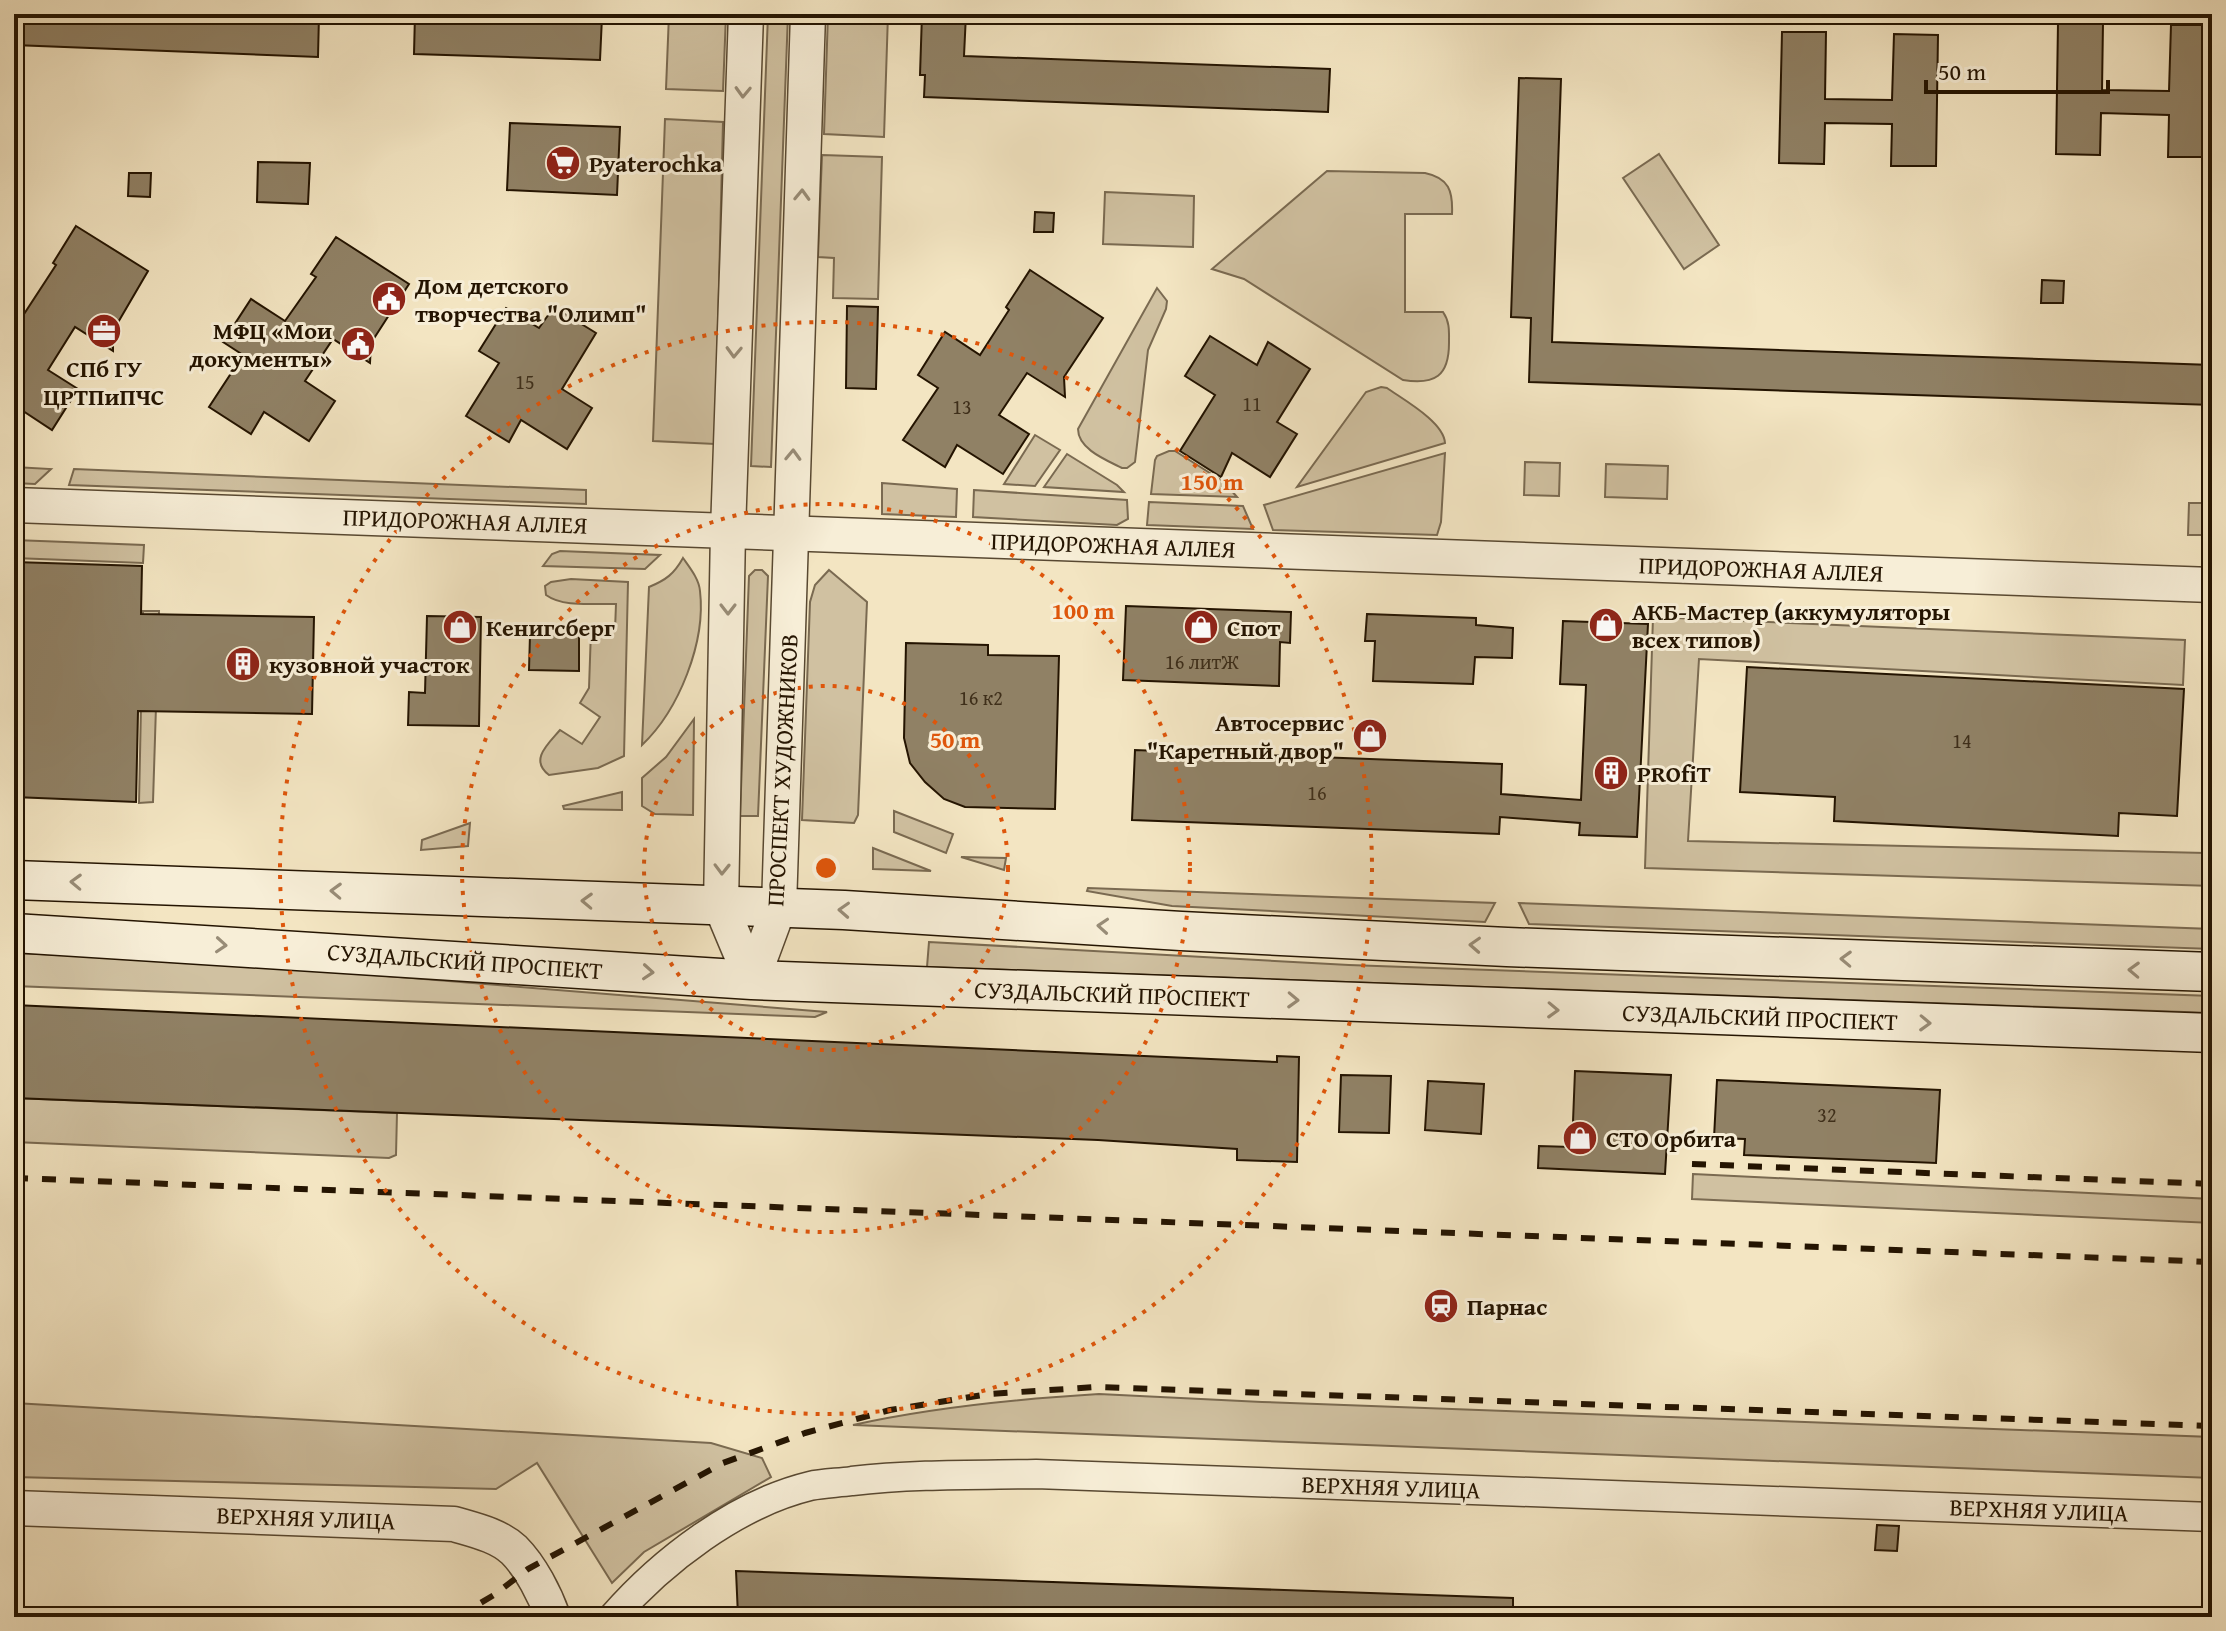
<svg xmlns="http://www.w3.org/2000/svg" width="2226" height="1631" font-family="'Gentium Book Plus',serif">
<rect width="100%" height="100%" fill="#f3e5c2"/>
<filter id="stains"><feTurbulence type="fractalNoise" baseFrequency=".0025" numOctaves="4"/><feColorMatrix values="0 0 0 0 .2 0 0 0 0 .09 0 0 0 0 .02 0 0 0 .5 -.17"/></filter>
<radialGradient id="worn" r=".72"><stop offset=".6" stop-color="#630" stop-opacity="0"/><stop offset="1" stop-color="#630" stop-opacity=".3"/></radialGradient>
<g fill="#d0c1a1" stroke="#7a6a51" stroke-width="2">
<path d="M669 14H726L723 91 666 89Z"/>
<path d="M768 14H788L771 467 751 466Z"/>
<path d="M828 14H888L884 137 824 134Z"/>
<path d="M665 119 723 122 715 444 653 441Z"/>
<path d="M1659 154 1719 245 1684 269 1623 178Z"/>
<path d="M822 155 882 157 878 299 833 298 834 258 818 257Z"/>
<path d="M1327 171 1425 173C1449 178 1453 191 1452 214H1405V312H1443C1450 322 1449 332 1449 343 1449 376 1435 385 1403 380L1244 279 1212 269Z"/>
<path d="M1105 192 1194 196 1193 247 1103 244Z"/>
<path d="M1157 288 1167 301 1166 309 1148 350 1135 462 1127 468H1122C1106 460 1078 449 1078 429Z"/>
<path d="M1381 387 1387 388C1404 400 1444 422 1445 443L1297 487 1366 392Z"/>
<path d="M1035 435 1060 450 1035 486 1004 484Z"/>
<path d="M1169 451H1175L1224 482 1237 497 1151 494 1155 460 1157 456Z"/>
<path d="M1445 453 1441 522 1437 535 1273 530 1264 505Z"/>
<path d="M1067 454 1117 485 1124 492 1044 487Z"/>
<path d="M1525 462 1560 463 1559 496 1524 495Z"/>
<path d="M1606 464 1668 466 1667 499 1605 497Z"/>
<path d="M14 467 51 469 35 484 14 483Z"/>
<path d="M74 469 586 490V504L69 485Z"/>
<path d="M882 483 957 489 956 517 882 514Z"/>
<path d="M974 490 1127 500 1128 519 1117 525 973 517Z"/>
<path d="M1149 502 1243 506 1253 529 1147 525Z"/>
<path d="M2189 503H2212V535H2188Z"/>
<path d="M14 540 144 545 143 563 14 558Z"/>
<path d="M560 551 660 555 645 569 543 566 552 554Z"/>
<path d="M683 558C690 568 699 579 700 591 706 642 679 710 642 745L649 587C666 580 674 574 683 558Z"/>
<path d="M755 570H762L768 576 758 816H740L749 576Z"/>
<path d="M829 570 867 602 858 815 854 823 802 820 810 602 815 585Z"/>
<path d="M571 579 628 582 624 756 598 768 549 775C529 760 548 744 560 730L582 744 600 717 580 703 589 688 591 630H615L616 604C594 603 564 608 546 595L545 586 551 582Z"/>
<path d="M143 611H159L153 802 139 803Z"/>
<path d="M1653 617 2185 640 2183 685 1699 659 1688 841 2206 853 2212 794V886L1645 868Z"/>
<path d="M694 719 693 815 655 814 642 806V778L666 757Z"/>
<path d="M622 792V810L564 809 563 806Z"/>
<path d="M894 811 953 834 946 853 894 832Z"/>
<path d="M470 823 468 846 421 850 422 840Z"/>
<path d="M873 848 931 871 873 869Z"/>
<path d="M961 857 1006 858 1004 870Z"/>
<path d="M1088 888 1495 903 1485 922 1172 906 1087 891Z"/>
<path d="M1519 903 2212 929V949L1529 924Z"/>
<path d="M929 942 1349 965 2212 996V1013L927 967Z"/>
<path d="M14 953 191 960 827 1012 815 1017 14 986Z"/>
<path d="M14 1098 397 1113 396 1155 389 1158 14 1142Z"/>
<path d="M1693 1174 2212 1199V1223L1692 1199Z"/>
<path d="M1099 1394 1262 1402 2212 1437V1478L853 1425C934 1407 1016 1399 1099 1394Z"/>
<path d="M14 1403 711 1443 762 1458 771 1477 644 1552 612 1583 537 1463 496 1489 14 1477Z"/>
</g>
<g fill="#908165" stroke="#241401" stroke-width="2">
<path d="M14 14 319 15 318 57 14 45Z"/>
<path d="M415 14 602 17 600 60 414 54Z"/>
<path d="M922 14H966L964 56 1330 69 1328 112 924 97 925 75H920Z"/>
<path d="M2058 23H2103L2102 90 2169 91 2171 25H2212V157H2168L2169 115 2101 113 2100 155 2056 154Z"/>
<path d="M1782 32H1826L1825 99 1892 100 1894 34 1938 35 1936 166H1891L1892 124 1825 123 1824 164 1779 163Z"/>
<path d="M1519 78 1561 79 1552 342 2212 365V405L1529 382 1531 318 1511 317Z"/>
<path d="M510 123 620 127 617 195 507 190Z"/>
<path d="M258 162 310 163 308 204 257 202Z"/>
<path d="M129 173H151L150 197 128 196Z"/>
<path d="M1035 212 1054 213 1053 232H1034Z"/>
<path d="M76 226 148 271 113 331V351L75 327 48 370 78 389 52 430 14 405V307L24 314 56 265 53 263Z"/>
<path d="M336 237 409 284 371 343 370 363 333 339 305 381 335 401 309 441 264 412 251 434 209 407 243 355 223 342 251 299 285 321 316 277 311 274Z"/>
<path d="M1030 270 1103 318 1064 377 1065 397 1027 373 999 415 1029 434 1003 474 957 445 945 467 903 440 938 388 918 375 945 332 980 355 1009 310 1006 307Z"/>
<path d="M2042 280 2064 281 2063 303H2041Z"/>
<path d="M847 306 878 307 876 389 846 388Z"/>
<path d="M554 307 596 333 562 389 592 408 567 449 521 420 509 442 466 416 499 363 479 351 506 308 539 328Z"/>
<path d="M1210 336 1257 365 1268 342 1310 369 1277 422 1297 434 1270 477 1232 453 1221 477 1180 451 1215 395 1185 376Z"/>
<path d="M14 562 142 566 141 614 314 617 312 714 138 711 136 802 14 797Z"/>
<path d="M1126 606 1291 612 1290 643 1280 642 1279 686 1123 680Z"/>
<path d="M1367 614 1476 618V625L1513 628 1512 658 1475 657 1473 684 1373 681 1375 641H1365Z"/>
<path d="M427 616 481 617 479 726 408 725 409 692 425 693Z"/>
<path d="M1563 621 1648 624 1637 837 1579 835 1580 823 1500 817 1499 834 1132 820 1135 750 1502 764 1501 794 1581 800 1586 685 1560 684Z"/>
<path d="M530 635 579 636V671L529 670Z"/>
<path d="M906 643 988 645V655L1059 656 1055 809 965 807 944 799 925 782 910 763 904 738Z"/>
<path d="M1747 667 2184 689 2177 816 2119 813 2118 836 1834 821 1835 797 1740 792Z"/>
<path d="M14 1005 1277 1062V1056L1299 1057 1297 1162 1237 1160V1149L1098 1140 14 1098Z"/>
<path d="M1575 1071 1671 1075 1665 1174 1538 1168 1539 1146 1572 1147Z"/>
<path d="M1341 1075 1391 1076 1389 1133 1339 1132Z"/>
<path d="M1717 1080 1940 1090 1936 1163 1744 1155 1745 1139 1714 1138Z"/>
<path d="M1428 1081 1484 1084 1481 1134 1425 1130Z"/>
<path d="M1877 1525 1899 1526 1897 1551 1875 1550Z"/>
<path d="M736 1571 1513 1598V1617L738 1616Z"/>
</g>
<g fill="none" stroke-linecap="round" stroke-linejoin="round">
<g stroke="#584831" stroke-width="31">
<path id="minor" d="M613 1617C662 1561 736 1504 810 1486 823 1483 838 1483 852 1481 913 1474 975 1475 1036 1474L2212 1517"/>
</g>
<g stroke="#584831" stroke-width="37">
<g id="tertiary">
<path d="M746 14 728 531 721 906 752 980"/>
<path d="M14 505 2212 585"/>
<path d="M752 980 779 907 808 14"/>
<path d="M14 1508 454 1524C474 1530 498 1535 514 1550 531 1567 545 1595 553 1617"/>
</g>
</g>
<g stroke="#241401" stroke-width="41">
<g id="secondary">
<path d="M14 880 844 910 1181 931 1507 947 2212 972"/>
<path d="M14 933 752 980 2212 1033"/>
</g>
</g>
<use href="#minor" stroke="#f7eed7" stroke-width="28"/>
<use href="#tertiary" stroke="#f7eed7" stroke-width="34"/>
<use href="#secondary" stroke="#f7eed7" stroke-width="38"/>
<g stroke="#241401" stroke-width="6" stroke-dasharray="14 14" stroke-linecap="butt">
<path d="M1692 1164 2212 1184"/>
<path d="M14 1178 2212 1262"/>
<path d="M457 1617 494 1595 528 1569 723 1463 805 1433 890 1410 989 1394 1096 1387 2212 1426"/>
</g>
</g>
<defs><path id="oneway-chevron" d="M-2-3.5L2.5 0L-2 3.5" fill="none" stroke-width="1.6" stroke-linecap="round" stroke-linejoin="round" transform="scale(2)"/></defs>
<g stroke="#988c77">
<use href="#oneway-chevron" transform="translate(743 92) rotate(92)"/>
<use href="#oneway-chevron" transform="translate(802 195) rotate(-88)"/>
<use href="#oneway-chevron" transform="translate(734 352) rotate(92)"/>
<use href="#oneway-chevron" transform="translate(793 455) rotate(-88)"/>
<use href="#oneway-chevron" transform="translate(728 609) rotate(90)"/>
<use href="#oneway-chevron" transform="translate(722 869) rotate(91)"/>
<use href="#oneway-chevron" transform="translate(76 882) rotate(-178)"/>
<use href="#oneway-chevron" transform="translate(336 891) rotate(-178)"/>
<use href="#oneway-chevron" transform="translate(587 901) rotate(-178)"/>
<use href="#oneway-chevron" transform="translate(844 910) rotate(-177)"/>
<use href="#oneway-chevron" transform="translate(1103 926) rotate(-176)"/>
<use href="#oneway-chevron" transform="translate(221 945) rotate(4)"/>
<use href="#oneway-chevron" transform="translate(1475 945) rotate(-177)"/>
<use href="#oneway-chevron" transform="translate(1846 959) rotate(-178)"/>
<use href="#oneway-chevron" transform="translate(2134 970) rotate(-178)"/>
<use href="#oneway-chevron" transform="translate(648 972) rotate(4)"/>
<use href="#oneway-chevron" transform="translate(1293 1000) rotate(2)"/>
<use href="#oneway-chevron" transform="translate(1553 1010) rotate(2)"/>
<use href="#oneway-chevron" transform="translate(1925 1023) rotate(2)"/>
</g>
<g fill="none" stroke="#de560b" stroke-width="4" stroke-dasharray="4 8">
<circle cx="826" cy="868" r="182"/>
<circle cx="826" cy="868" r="364"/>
<circle cx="826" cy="868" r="546"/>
</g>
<defs>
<g id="supermarket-disc" transform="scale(1.8)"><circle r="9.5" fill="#8f2418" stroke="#f7eed7"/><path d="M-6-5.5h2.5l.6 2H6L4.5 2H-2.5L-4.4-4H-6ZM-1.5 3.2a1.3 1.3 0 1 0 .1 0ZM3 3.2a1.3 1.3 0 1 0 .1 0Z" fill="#fff"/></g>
<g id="civic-disc" transform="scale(1.8)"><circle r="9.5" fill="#8f2418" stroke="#f7eed7"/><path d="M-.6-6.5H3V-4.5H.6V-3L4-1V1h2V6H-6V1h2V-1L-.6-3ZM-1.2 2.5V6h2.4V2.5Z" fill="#fff"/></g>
<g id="office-disc" transform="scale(1.8)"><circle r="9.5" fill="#8f2418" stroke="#f7eed7"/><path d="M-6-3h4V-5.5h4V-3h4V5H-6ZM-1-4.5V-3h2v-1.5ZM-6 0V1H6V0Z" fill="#fff"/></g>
<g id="shop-disc" transform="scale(1.8)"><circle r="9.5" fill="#8f2418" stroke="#f7eed7"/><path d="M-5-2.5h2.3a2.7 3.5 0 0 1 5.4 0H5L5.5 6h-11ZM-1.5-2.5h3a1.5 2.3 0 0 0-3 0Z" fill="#fff"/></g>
<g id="building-disc" transform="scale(1.8)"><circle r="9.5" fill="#8f2418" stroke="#f7eed7"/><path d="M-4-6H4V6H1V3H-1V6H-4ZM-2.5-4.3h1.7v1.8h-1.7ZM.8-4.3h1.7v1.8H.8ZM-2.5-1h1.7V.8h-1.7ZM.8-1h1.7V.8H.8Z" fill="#fff"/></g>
<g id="station-disc" transform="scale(1.8)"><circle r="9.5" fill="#8f2418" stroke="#f7eed7"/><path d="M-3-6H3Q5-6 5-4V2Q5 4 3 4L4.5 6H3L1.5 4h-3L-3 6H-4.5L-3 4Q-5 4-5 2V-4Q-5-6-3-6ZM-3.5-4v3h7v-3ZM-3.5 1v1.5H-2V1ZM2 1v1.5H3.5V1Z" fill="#fff"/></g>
</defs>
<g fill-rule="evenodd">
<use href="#supermarket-disc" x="563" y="163"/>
<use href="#civic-disc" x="389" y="299"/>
<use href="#office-disc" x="104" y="331"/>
<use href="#civic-disc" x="358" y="344"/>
<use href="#shop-disc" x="1606" y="625"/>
<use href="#shop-disc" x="460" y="627"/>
<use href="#shop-disc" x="1201" y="627"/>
<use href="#building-disc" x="243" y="664"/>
<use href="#shop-disc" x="1370" y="736"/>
<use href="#building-disc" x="1611" y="773"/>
<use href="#shop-disc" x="1580" y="1138"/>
<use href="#station-disc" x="1441" y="1306"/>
</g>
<g text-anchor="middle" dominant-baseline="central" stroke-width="6" stroke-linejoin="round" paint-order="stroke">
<g font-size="20" fill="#3f2f1a">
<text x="525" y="381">15</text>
<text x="1252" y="403">11</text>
<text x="962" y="406">13</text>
<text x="1202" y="661">16 литЖ</text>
<text x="981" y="697">16 к2</text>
<text x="1962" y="740">14</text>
<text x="1317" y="792">16</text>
<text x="1827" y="1114">32</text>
</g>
<g font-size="24" font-weight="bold" fill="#241401" stroke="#f7eed7" text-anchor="start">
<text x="589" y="163">Pyaterochka</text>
<text x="415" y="285">Дом детского<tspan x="415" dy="28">творчества "Олимп"</tspan></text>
<text x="332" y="330" text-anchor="end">МФЦ «Мои<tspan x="332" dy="28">документы»</tspan></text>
<text x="104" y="368" text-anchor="middle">СПб ГУ<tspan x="104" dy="28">ЦРТПиПЧС</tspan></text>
<text x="1632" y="611">АКБ-Мастер (аккумуляторы<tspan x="1632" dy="28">всех типов)</tspan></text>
<text x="486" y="627">Кенигсберг</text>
<text x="1227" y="627">Спот</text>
<text x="269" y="664">кузовной участок</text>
<text x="1344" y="722" text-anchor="end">Автосервис<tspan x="1344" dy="28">"Каретный двор"</tspan></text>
<text x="1637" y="773">PROfiT</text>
<text x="1606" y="1138">СТО Орбита</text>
<text x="1467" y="1306">Парнас</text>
</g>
<g font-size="24" fill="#241401" stroke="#f7eed7">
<text transform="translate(465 521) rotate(2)">ПРИДОРОЖНАЯ АЛЛЕЯ</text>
<text transform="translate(1113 545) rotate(2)">ПРИДОРОЖНАЯ АЛЛЕЯ</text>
<text transform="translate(1761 569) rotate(2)">ПРИДОРОЖНАЯ АЛЛЕЯ</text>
<text transform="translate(782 770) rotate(-87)">ПРОСПЕКТ ХУДОЖНИКОВ</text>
<text transform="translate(465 961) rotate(4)">СУЗДАЛЬСКИЙ ПРОСПЕКТ</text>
<text transform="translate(1112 994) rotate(2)">СУЗДАЛЬСКИЙ ПРОСПЕКТ</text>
<text transform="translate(1760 1017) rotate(2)">СУЗДАЛЬСКИЙ ПРОСПЕКТ</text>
<text transform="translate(1391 1487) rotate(2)">ВЕРХНЯЯ УЛИЦА</text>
<text transform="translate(2039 1510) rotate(2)">ВЕРХНЯЯ УЛИЦА</text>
<text transform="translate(306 1518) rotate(2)">ВЕРХНЯЯ УЛИЦА</text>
</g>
</g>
<circle cx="826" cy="868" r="12" fill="#de560b" stroke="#f7eed7" stroke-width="4"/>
<g font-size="24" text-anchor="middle" font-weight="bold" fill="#de560b" stroke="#f7eed7" stroke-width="6" stroke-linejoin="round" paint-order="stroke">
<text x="1212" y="490">150 m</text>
<text x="1083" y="619">100 m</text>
<text x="955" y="748">50 m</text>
</g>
<rect width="2226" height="1631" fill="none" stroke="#f3e5c2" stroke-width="48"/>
<rect x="16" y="16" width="2194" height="1599" fill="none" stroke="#241401" stroke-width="4"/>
<rect x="24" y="24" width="2178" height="1583" fill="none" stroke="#241401" stroke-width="2"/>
<path d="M1926 80v12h182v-12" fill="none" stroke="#241401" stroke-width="4"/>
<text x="1938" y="80" font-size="24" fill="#241401" stroke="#f7eed7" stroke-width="6" paint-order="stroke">50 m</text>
<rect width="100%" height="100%" filter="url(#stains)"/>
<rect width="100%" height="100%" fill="url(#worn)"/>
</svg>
